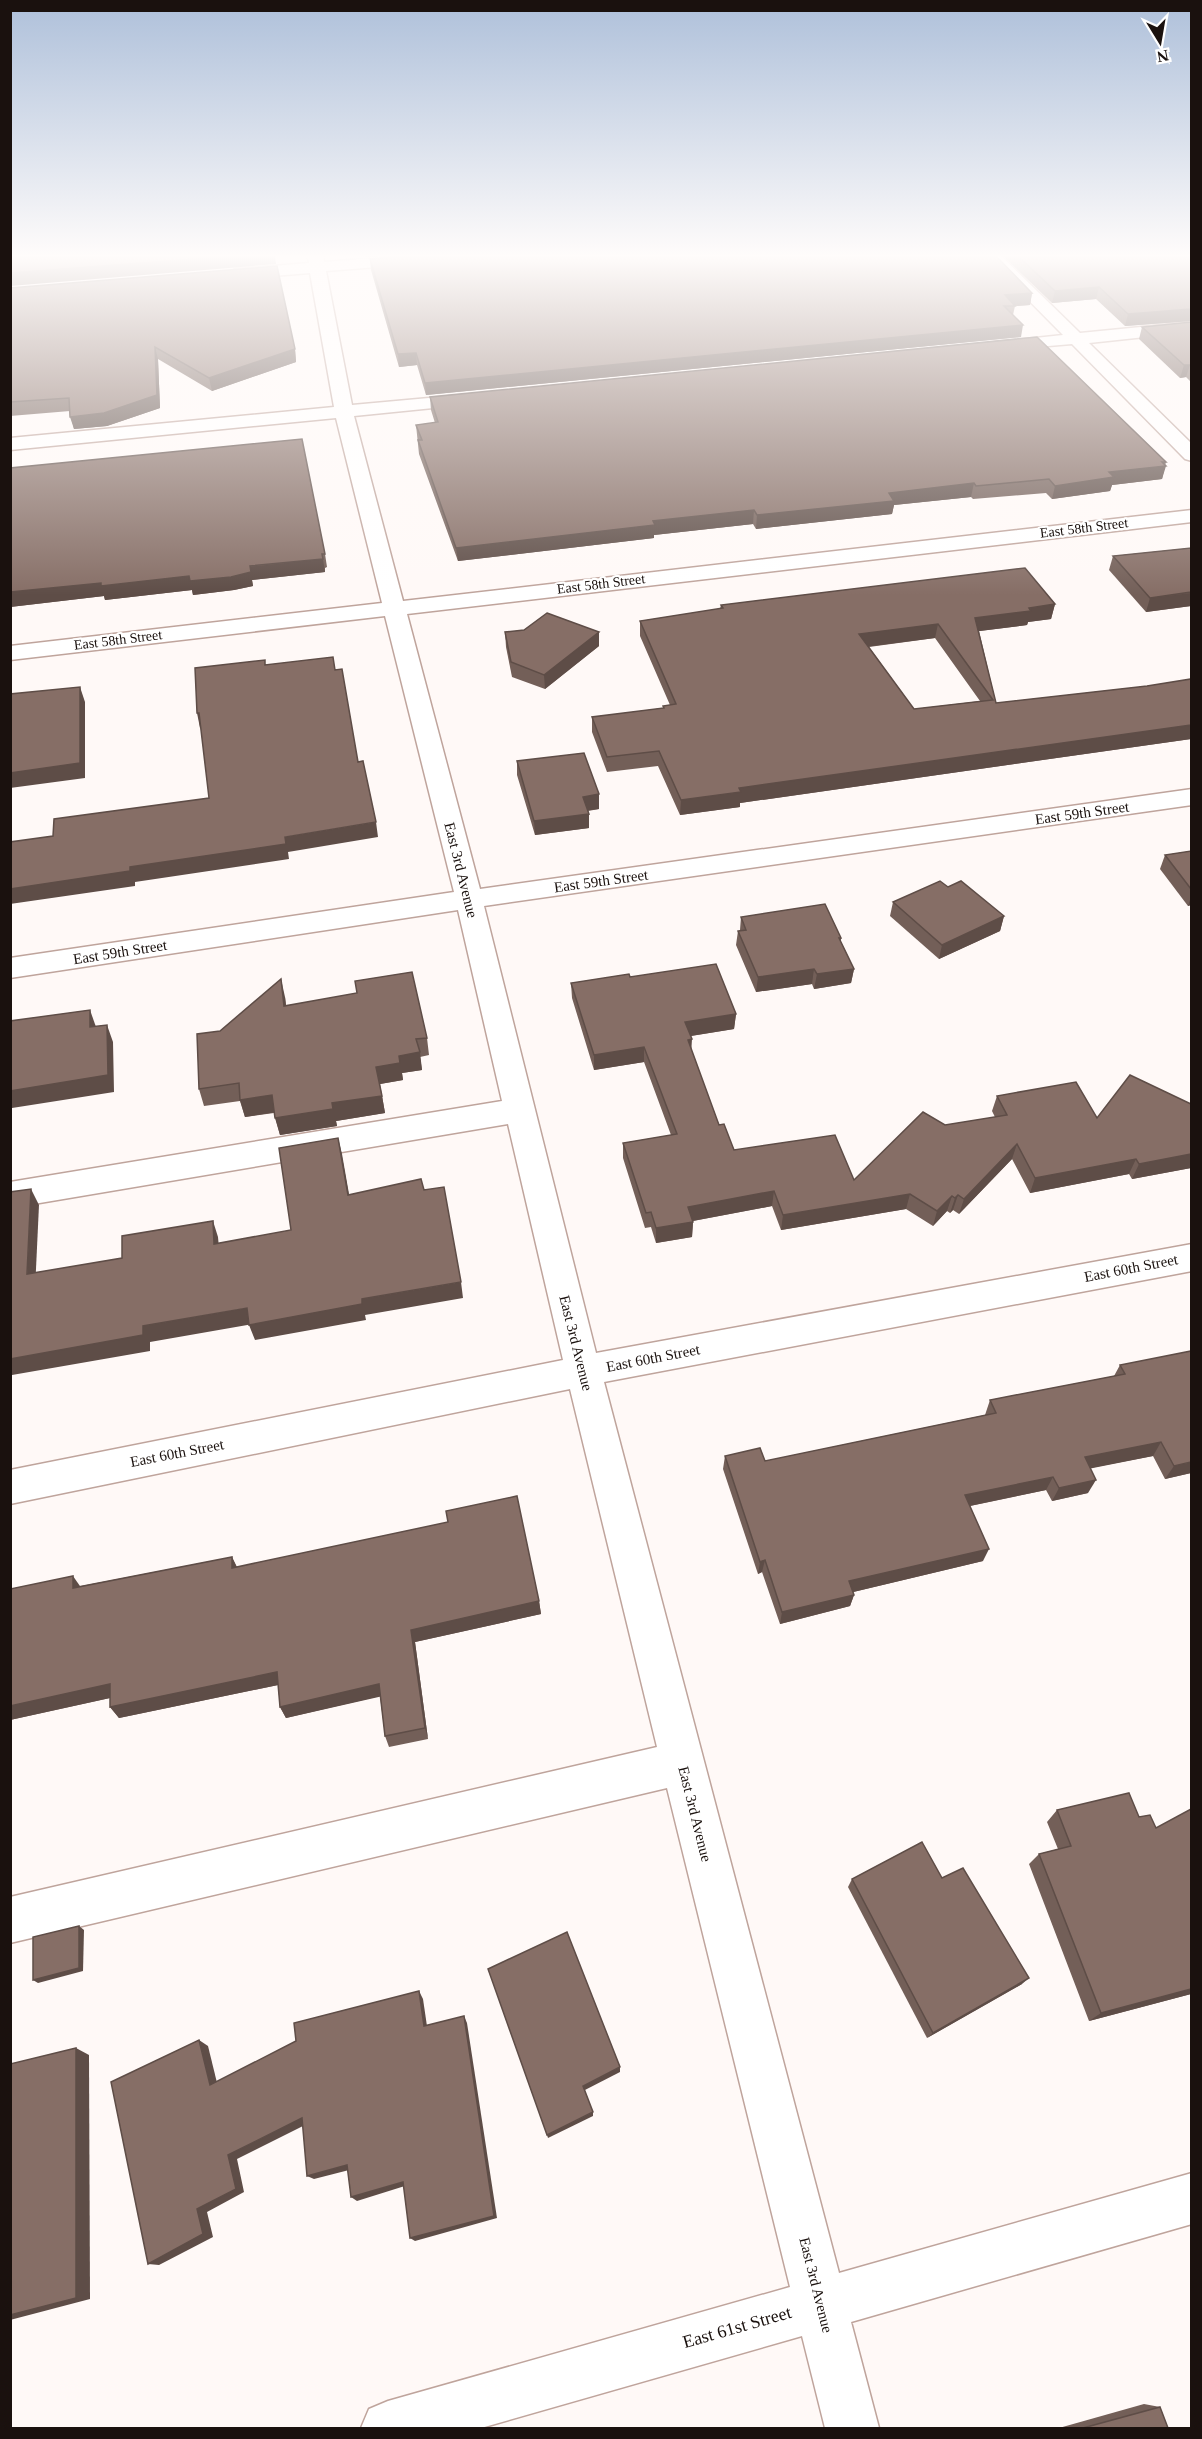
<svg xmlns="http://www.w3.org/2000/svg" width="1202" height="2439" font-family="Georgia,serif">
<rect width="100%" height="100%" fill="#fff9f7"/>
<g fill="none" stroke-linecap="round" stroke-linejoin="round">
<g stroke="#bfa49c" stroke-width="3">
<g id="minor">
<path d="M307 254H323L324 262 428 254H490L482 259 326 271 352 405 473 394 482 399 473 404 354 416 403 601 1192 510V522L407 614 480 889 1192 789V805L484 906 596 1353 1192 1244V1271L604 1382 839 2273 1192 2173V2224L851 2322 879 2428H825L802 2336 481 2428H361L369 2409 388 2401 790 2287 667 1788 10 1943V1897L657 1747 570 1389 10 1504V1470L563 1360 508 1124 10 1208V1182L502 1101 458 910 10 978V958L454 892 385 616 10 660V646L382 603 336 418 10 450V438L334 407 310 273 235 279 227 274 235 269 309 263Z"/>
<path d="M983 254H999L1080 333 1192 322V332L1089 343 1192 444V461L1185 459 1072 344 990 351 987 347 990 343 996 342 1063 335Z"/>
</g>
</g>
<use href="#minor" fill="#fff" fill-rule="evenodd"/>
</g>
<g fill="#735f58" fill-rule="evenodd">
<path d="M1001 254H1191V321L1125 326 1096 299 1052 303Z"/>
<path d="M370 259 1032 293 1030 305 1015 306 1013 315 1021 337 426 395 417 365 399 367 371 270Z"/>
<path d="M10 288 295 349 296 362 212 391 158 359 160 408 107 426 74 429 70 411 10 416Z"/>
<path d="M1191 322V382L1186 377 1180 378 1139 339 1142 327Z"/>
<path d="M430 397 1166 462 1162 479 1112 485 1110 491 1052 499 1046 493 973 499 971 497 894 505 892 514 756 529 753 524 654 535V538L458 561 419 454 416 425 435 423 431 410Z"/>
<path d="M10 468 325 554 327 567 325 568V572L252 580 253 586 234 590 193 595 192 590 105 600 104 596 10 607Z"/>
<path d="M1191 548V606L1146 612 1109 570 1113 556Z"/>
<path d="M1055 604 1051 619 1028 622 1027 625 979 631 996 703 1147 686 1191 679V739L740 803V807L680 815 658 766 607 772 592 732V717L663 708V706L670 705 640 636V621L720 609 721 605ZM935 638 980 701 914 709 869 647Z"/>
<path d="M505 632H599V646L545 689 512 677 506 647Z"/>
<path d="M517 761 599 794V809L588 811 589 814V828L535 835 517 775Z"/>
<path d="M1191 851V905L1188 906 1160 869 1165 855Z"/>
<path d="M948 887 1004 916 1000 931 939 959 890 916 893 902Z"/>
<path d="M741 917 841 938V942L854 969 851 983 814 989 812 984 756 992 736 945 738 931 740 930Z"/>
<path d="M630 977 736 1014 734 1029 691 1036V1050L719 1125 734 1150 854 1180 945 1125 995 1117 992 1111 997 1096 1097 1118 1191 1104V1168L1132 1179 1129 1174 1030 1193 1012 1159 959 1214 953 1210 950 1213 947 1211 933 1226 906 1209 781 1230 772 1206 693 1221 692 1237 656 1243 651 1227 645 1228 623 1158V1143L671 1135 644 1062 594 1070 572 998 571 983Z"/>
<path d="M285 997 286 1005 427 1038 429 1055 420 1057 422 1070 402 1073 403 1080 380 1084 385 1113 336 1121 337 1126 280 1135 274 1113 245 1117 240 1101 204 1106 199 1089 220 1031Z"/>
<path d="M1120 1365 1191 1473 1165 1479 1153 1456 1090 1468 1088 1493 1052 1501 1046 1490 970 1506 983 1561 853 1592 854 1595 850 1606 780 1624 762 1572 758 1574 723 1469 725 1456 765 1461 985 1415 990 1400 1114 1376Z"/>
<path d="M232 1557 237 1567 539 1601 541 1614 415 1642 428 1739 389 1747 385 1736 380 1696 286 1718 280 1707 278 1685 119 1718 110 1707V1698L10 1720 81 1586Z"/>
<path d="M1057 1810 1191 1994 1089 2021 1029 1864 1039 1854 1058 1849 1047 1822Z"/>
<path d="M852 1879 1022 1984 927 2038 848 1887Z"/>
<path d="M1144 2404 1160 2407 1168 2428H1059Z"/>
</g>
<g fill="#5e4d47">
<path d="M261 254H275L276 264 10 286V273Z"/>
<path d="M366 254H405L366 257Z"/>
<path d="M1099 287 1096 299 1052 303 1055 291Z"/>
<path d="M1032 293 1030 305 1015 306 1005 295Z"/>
<path d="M1191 309V321L1125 326 1128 314Z"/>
<path d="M1023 325 1021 337 426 395 425 383Z"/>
<path d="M155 347 158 359 160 408 107 426 74 429 70 417Z"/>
<path d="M295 349 296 362 212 391 209 378Z"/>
<path d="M416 353 417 365 399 367 398 354Z"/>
<path d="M1184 365H1190L1186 377 1180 378Z"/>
<path d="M1166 466 1162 479 1112 485 1110 491 1052 499 1055 486 1109 472Z"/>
<path d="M974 483 971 497 894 505 892 514 756 529 757 515 889 493Z"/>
<path d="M754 510 753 524 654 535V538L458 561 456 548 653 521Z"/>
<path d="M323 559 325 572 252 580 253 586 234 590 193 595 192 590 105 600 104 596 10 607V592Z"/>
<path d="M1191 593V606L1146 612 1150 598Z"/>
<path d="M1055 604 1051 619 1028 622 1027 625 972 632 975 618Z"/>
<path d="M938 624 935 638 857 648 859 634Z"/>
<path d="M599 632V646L545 689 544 675Z"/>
<path d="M80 687 85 702V778L10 788V773Z"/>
<path d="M197 713H199L203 728H200Z"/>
<path d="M1191 725V739L740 803V807L680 815 681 800 739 788Z"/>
<path d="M599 794V809L583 811V797Z"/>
<path d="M589 814V828L535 835 534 821Z"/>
<path d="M376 822 378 837 288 852 289 859 135 882V886L10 904V889L130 867 285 837Z"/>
<path d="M1191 897V905L1188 906Z"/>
<path d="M1004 916 1000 931 939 959 942 945Z"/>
<path d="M814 969 812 984 756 992 758 977Z"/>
<path d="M854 969 851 983 814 989 817 974Z"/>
<path d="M281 979 285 997 288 1024 284 1006Z"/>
<path d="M90 1010 96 1027H90Z"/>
<path d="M736 1014 734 1029 684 1037 685 1022Z"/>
<path d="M107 1025 113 1042 114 1092 12 1108 10 1152V1091Z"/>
<path d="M692 1039 691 1055 688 1040Z"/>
<path d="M644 1047V1062L594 1070V1055Z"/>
<path d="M420 1052 422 1070 402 1073 403 1080 380 1084 376 1067 399 1056Z"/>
<path d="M272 1095 277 1112 245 1117 240 1100Z"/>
<path d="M382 1096 385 1113 336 1121 337 1126 280 1135 275 1118 332 1103Z"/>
<path d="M338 1138 342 1154 352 1211 348 1195Z"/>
<path d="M1017 1144 1012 1159 959 1214 964 1199Z"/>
<path d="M1191 1154V1168L1132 1179 1139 1164Z"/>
<path d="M1136 1159 1129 1174 1030 1193 1035 1178Z"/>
<path d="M31 1189 39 1205 35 1290 27 1274Z"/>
<path d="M774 1191 772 1206 687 1222 688 1207Z"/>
<path d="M910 1194 906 1209 781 1230 783 1215Z"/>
<path d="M958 1195 953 1210 950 1213 955 1198Z"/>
<path d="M952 1196 947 1211 933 1226 937 1211Z"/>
<path d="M213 1221 218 1237 220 1260 214 1244Z"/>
<path d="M693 1222 692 1237 656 1243V1228Z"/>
<path d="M461 1282 463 1298 365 1315 366 1320 255 1340 249 1325 362 1299Z"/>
<path d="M247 1308 253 1324 150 1342V1351L12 1375 10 1384V1359L143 1326Z"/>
<path d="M1161 1442 1153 1456 1078 1471 1085 1457Z"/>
<path d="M1191 1462V1473L1165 1479 1174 1466Z"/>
<path d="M1053 1477 1046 1490 960 1508 965 1495Z"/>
<path d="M1096 1480 1088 1493 1052 1501 1059 1488Z"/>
<path d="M989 1549 983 1561 845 1594 849 1581Z"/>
<path d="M232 1557 238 1570 232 1568Z"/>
<path d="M765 1560 762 1572 758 1574 760 1562Z"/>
<path d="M73 1576 82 1589 73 1588Z"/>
<path d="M854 1595 850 1606 780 1624 782 1612Z"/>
<path d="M539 1601 541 1614 415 1642 428 1739 425 1728 411 1630Z"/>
<path d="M277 1672 283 1684 119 1718 110 1707Z"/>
<path d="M110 1684 119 1696 10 1720V1706Z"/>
<path d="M379 1684 383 1696 286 1718 280 1707Z"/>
<path d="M79 1926 84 1930 83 1971 38 1983 33 1980Z"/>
<path d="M1029 1978 1022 1984 927 2038 933 2033Z"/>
<path d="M1191 1989V1994L1089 2021 1101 2013Z"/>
<path d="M419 1991 423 1999 428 2033 424 2026Z"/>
<path d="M464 2016 467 2023 497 2218 415 2241 410 2238Z"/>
<path d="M199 2040 208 2046 219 2091 210 2085Z"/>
<path d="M76 2048 89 2055 90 2299 10 2320V2315Z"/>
<path d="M620 2067V2072L583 2091V2086Z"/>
<path d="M593 2112V2116L548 2138 547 2135Z"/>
<path d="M302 2118 309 2123 237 2159 244 2192 207 2212 213 2237 159 2265 148 2264 197 2209 228 2155Z"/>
<path d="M347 2165 353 2169 314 2179 307 2176Z"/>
<path d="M403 2182 408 2185 357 2201 351 2197Z"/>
</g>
<g fill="#866e66" stroke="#5e4d47" stroke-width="1.5" fill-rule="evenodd">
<path d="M10 254H261L10 273Z"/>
<path d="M432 254H994L1032 293 1005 295 1015 306H1004L1023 325 425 383 416 353 398 354 370 259Z"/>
<path d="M1016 254H1191V309L1128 314 1099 287 1055 291Z"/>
<path d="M277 266 295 349 209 378 155 347 157 395 104 413 70 417 69 398 10 402V288Z"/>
<path d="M1191 322V366L1190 365H1184L1142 327Z"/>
<path d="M1037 337 1166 462H1162L1166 466 1109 472 1114 477 1055 486 1049 479 976 486 974 483 889 493 894 501 757 515 754 510 653 521 655 525 456 548 418 440H422L416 425 438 422 430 397Z"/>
<path d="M302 439 325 554H322L323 559 250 566 251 572 231 577 190 581 189 576 101 586V583L10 592V468Z"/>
<path d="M1191 548V592L1150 598 1113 556Z"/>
<path d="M1025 568 1055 604 1029 608 1031 611 975 618 996 703 1147 686 1191 679V725L739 788 741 792 681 800 659 751 607 757 592 717 664 708 663 706 676 704 640 621 723 608 721 605ZM938 624 993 700 914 709 859 634Z"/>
<path d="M547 613 599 632 544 675 511 662 505 632 524 630Z"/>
<path d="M333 657 335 670 342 669 358 762 363 761 376 822 285 837 286 844 130 867V871L10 889V842L53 836 54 819 209 798 199 713H197L195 668 265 660V665Z"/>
<path d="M80 687V763L10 773V694Z"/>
<path d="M584 753 599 794 583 797 589 814 534 821 517 761Z"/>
<path d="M1191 851V889L1165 855Z"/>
<path d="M940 881 948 887 961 881 1004 916 942 945 893 902Z"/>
<path d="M825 904 841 938H839L854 969 817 974 814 969 758 977 738 931 746 930 741 917Z"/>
<path d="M716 964 736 1014 685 1022 692 1039 688 1040 719 1125 724 1124 734 1150 835 1135 854 1180 923 1112 945 1125 1007 1115 997 1096 1076 1082 1097 1118 1130 1075 1191 1104V1154L1139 1164 1136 1159 1035 1178 1017 1144 964 1199 958 1195 955 1198 952 1196 937 1211 910 1194 783 1215 774 1191 688 1207 693 1222 656 1228 651 1212 646 1213 623 1143 677 1134 644 1047 594 1055 571 983 629 974 630 977Z"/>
<path d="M412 972 427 1038 416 1039 420 1052 399 1056 400 1063 376 1067 382 1096 332 1103 333 1109 275 1118 272 1095 240 1100 239 1083 199 1089 197 1034 220 1031 281 979 284 1006 357 993 355 981Z"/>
<path d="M90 1010V1027L107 1025 108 1075 10 1091V1021Z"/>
<path d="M338 1138 348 1195 421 1179 424 1190 444 1187 461 1282 362 1299V1304L249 1325 247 1308 143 1326V1335L10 1359V1192L31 1189 27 1274 122 1258V1236L213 1221 214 1244 291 1230 279 1148Z"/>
<path d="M1191 1351V1462L1174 1466 1161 1442 1085 1457 1096 1480 1059 1488 1053 1477 965 1495 989 1549 849 1581 854 1595 782 1612 765 1560 760 1562 725 1456 760 1448 765 1461 996 1413 990 1400 1125 1374 1120 1365Z"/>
<path d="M517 1496 539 1601 411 1630 425 1728 385 1736 379 1684 280 1707 277 1672 110 1707V1684L10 1706V1589L73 1576V1588L232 1557V1568L448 1522 446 1511Z"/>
<path d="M1129 1793 1139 1817 1150 1815 1156 1828 1191 1809V1989L1101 2013 1039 1854 1071 1846 1057 1810Z"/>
<path d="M922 1842 942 1878 963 1868 1029 1978 933 2033 852 1879Z"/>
<path d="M79 1926V1968L33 1980V1937Z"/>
<path d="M567 1932 620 2067 583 2086 593 2112 547 2135 488 1969Z"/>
<path d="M419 1991 424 2026 464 2016 494 2216 410 2238 403 2182 351 2197 347 2165 307 2176 302 2118 228 2155 236 2189 197 2209 203 2234 148 2264 111 2082 199 2040 210 2085 296 2041 294 2023Z"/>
<path d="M76 2048V2298L10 2315V2064Z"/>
<path d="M1160 2407 1168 2428H1083Z"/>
</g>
<linearGradient id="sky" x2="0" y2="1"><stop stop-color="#aec0da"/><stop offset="0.43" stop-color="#fffcfb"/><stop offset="1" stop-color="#fffcfb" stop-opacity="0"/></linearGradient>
<rect width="1202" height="595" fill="url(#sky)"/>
<g text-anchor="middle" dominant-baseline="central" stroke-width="4.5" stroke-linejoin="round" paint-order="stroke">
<g font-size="14" fill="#1a110e" stroke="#fff">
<text transform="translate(1084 528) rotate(-7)">East 58th Street</text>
<text transform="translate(601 584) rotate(-7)">East 58th Street</text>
<text transform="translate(118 640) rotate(-7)">East 58th Street</text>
</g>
<g font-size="15" fill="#1a110e" stroke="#fff">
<text transform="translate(1082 813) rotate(-8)">East 59th Street</text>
<text transform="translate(461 870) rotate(76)">East 3rd Avenue</text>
<text transform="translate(601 881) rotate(-8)">East 59th Street</text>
<text transform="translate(120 952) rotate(-9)">East 59th Street</text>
<text transform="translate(1131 1268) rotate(-11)">East 60th Street</text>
<text transform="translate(576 1343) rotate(76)">East 3rd Avenue</text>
<text transform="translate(653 1358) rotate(-11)">East 60th Street</text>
<text transform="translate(177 1453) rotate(-11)">East 60th Street</text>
<text transform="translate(695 1814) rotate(76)">East 3rd Avenue</text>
<text transform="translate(816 2285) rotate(76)">East 3rd Avenue</text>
</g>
<g font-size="18" fill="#1a110e" stroke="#fff">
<text transform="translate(737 2327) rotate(-16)">East 61st Street</text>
</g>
</g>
<rect width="1202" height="2439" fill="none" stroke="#1a110e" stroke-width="24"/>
<g transform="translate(1160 42) rotate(169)" stroke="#ffffff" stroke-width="4.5" paint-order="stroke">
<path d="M0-4.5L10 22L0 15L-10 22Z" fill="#1a110e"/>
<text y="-9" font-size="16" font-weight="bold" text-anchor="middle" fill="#1a110e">N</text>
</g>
</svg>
